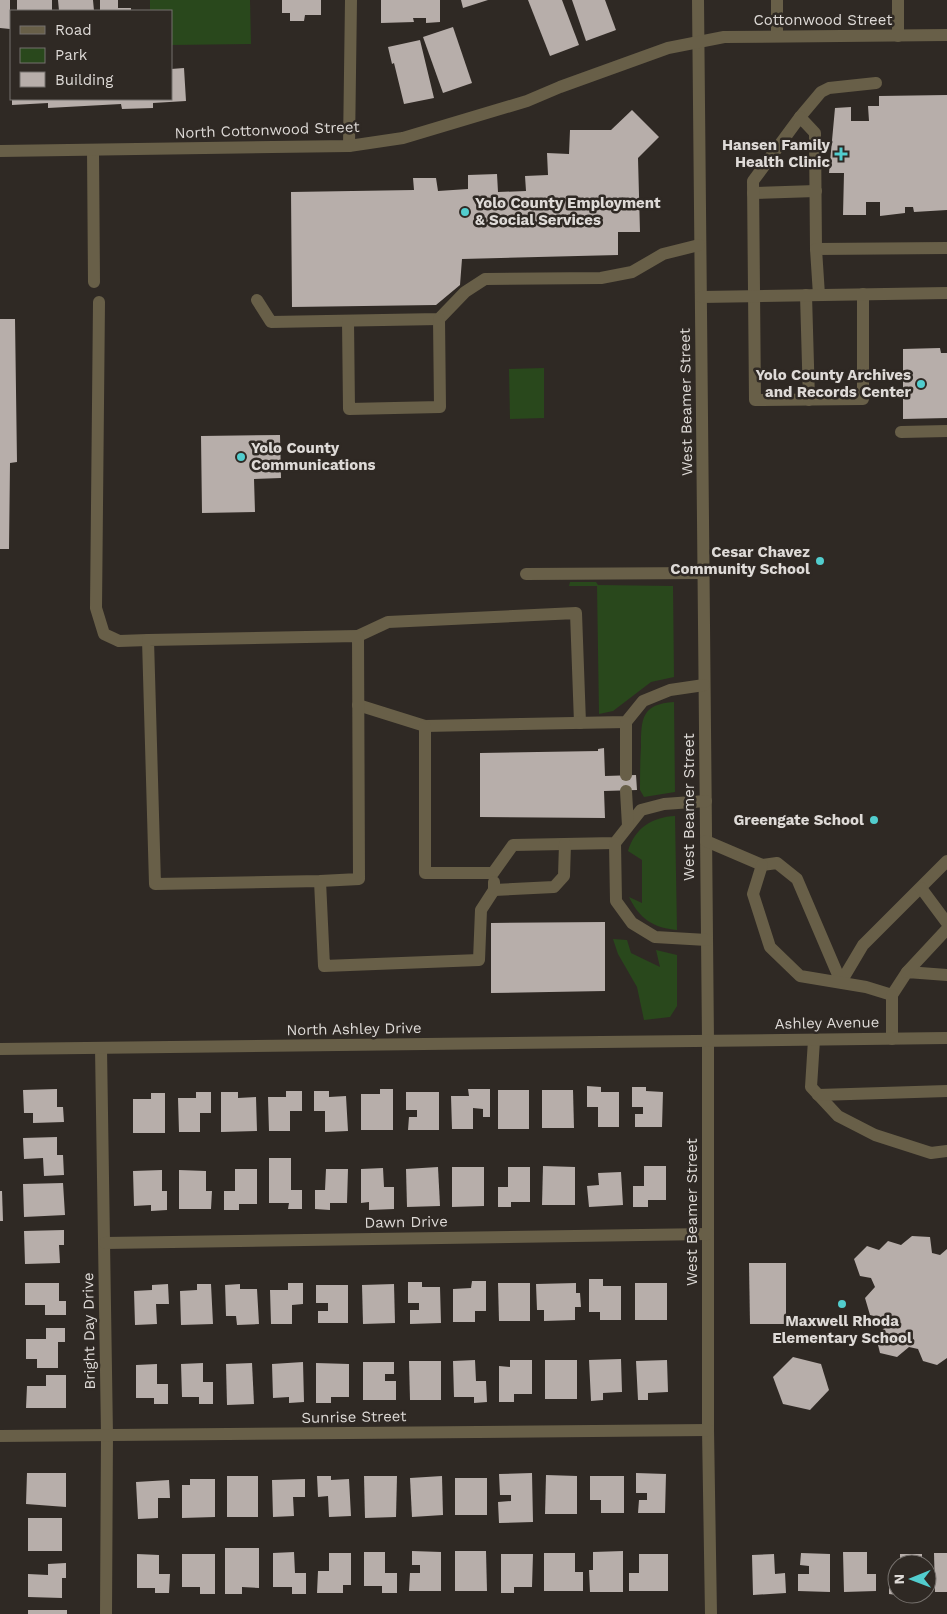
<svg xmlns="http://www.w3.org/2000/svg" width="947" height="1614" font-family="'Work Sans',sans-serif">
<rect width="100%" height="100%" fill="#2f2924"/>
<g fill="#29481c">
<path d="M150 0H250L251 44 171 45V11H150Z"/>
<path d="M544 368V418L510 419 509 369Z"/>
<path d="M570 582H596L598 585 673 586 674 677 651 682 613 711 599 714 597 586H569Z"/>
<path d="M674 702 675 792 644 797 640 790C640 776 640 762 641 747 641 718 642 704 674 702Z"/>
<path d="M675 816 677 930C653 928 639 918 629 897L642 903V860L628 851C635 828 652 817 675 816Z"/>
<path d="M613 939 627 940 631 953 660 967 656 950 677 955V1006L670 1017 644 1020 637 987 618 954Z"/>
</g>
<g fill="#b7aeaa">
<path d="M0 0H10V29L0 28Z"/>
<rect x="17" y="0" width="35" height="11"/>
<path d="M58 0H93L94 11H59Z"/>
<path d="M100 0H118V8H131V11H100Z"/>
<path d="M282 0H321V15H305L304 21H290V13H282Z"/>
<path d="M381 0H440V22L426 23V18H413L414 22 381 23Z"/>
<path d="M461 0H488L463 8Z"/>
<path d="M528 0H562L579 45 550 56Z"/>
<path d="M572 0H605L616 30 586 41Z"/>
<path d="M453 27 472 83 443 93 423 37Z"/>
<path d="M420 40 434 98 404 104 394 63 392 64 388 47Z"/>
<path d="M184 68 186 101 153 103V108L122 109 121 104 48 108V103L12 105V99H171V69Z"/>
<path d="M947 95V210L914 212 913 207H905V213L880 216V202H866V215H843L844 173H829L835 108 851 107V121H869L868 106H879V96Z"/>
<path d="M632 110 659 137 638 158 640 232H618V255L462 259 460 285 436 305 292 307 291 192 414 190 413 178H436L438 191 468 189V175L497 174 498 192 526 191 525 176 548 175 547 153 569 154 570 130H611Z"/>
<path d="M0 319H15L17 462 10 463 9 549H0Z"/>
<path d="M940 348 941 353H947V418L903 419V349Z"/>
<path d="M280 435 281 478 254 479 255 512 202 513 201 436Z"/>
<path d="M604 748 605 776 636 775 637 790 604 791 605 818 480 817V753L598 751V749Z"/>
<path d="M605 922V991L491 993V923Z"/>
<path d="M587 1086 601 1087V1092H619V1127H598V1107H587Z"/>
<path d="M632 1087H646V1091L663 1092 662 1127H635V1114H643V1107H632Z"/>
<path d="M57 1089V1107H63L64 1122 33 1123V1113H24L23 1090Z"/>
<path d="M380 1089H393V1130H361V1094H380Z"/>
<path d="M468 1089H490V1117H483V1109L473 1108V1129H452L451 1096H469Z"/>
<rect x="498" y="1090" width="31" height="39"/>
<path d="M542 1090H573L574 1128H542Z"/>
<path d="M286 1091H302V1111H290V1131H269L268 1097H286Z"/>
<path d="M314 1091H329V1097L346 1096 348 1131 325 1132V1111H314Z"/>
<path d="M196 1092H211V1113H200V1132H179L178 1098H196Z"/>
<path d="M221 1092H238V1098L256 1097 257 1131 221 1132Z"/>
<path d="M406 1092H439V1130H408L409 1117H417V1110H406Z"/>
<path d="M151 1093H165V1133H133V1099H151Z"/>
<path d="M57 1137V1155H63L64 1175 44 1176 43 1158 24 1159 23 1138Z"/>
<path d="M269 1158H291V1190H302V1209H288L289 1203H269Z"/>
<path d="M543 1166 575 1167V1205H542Z"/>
<path d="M644 1166H666V1200H648V1207H633V1186H644Z"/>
<path d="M438 1167 440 1206 407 1207 406 1169Z"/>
<path d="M452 1167H484V1206L452 1207Z"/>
<path d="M508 1167H530V1202H511V1207H498V1187H508Z"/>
<path d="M383 1168 384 1187H394V1209L369 1210V1202L361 1203V1169Z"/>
<path d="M235 1169H257V1204H239V1210H224V1191H235Z"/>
<path d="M326 1169H348L347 1203H330V1210L315 1209V1190H325Z"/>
<path d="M162 1170V1191H167V1210L151 1211V1205L134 1206 133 1171Z"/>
<path d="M179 1170 206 1171V1191H212L211 1209H179Z"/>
<path d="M621 1172 623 1205 589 1207 587 1186 599 1185 598 1173Z"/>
<path d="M63 1183 65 1215 24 1217 23 1184Z"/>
<path d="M0 1191H2L3 1221H0Z"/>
<path d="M64 1230V1245H59L60 1263 25 1264 24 1231Z"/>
<path d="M912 1236 930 1237 932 1253 940 1255 947 1249V1358L937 1365 923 1361 918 1349 909 1347 897 1357 880 1353 876 1337 886 1326 882 1318 870 1315 865 1298 875 1287 871 1278 860 1276 854 1259 867 1246 879 1250 888 1241 901 1245Z"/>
<path d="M749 1263H786V1324H750Z"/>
<path d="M589 1279H603V1286H621V1320H600V1312H589Z"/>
<path d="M472 1281H486V1311H475V1322H453V1289L471 1288Z"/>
<path d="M408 1282H422V1287H440L441 1323 410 1324V1310H419V1303H408Z"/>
<path d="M25 1283H59V1301H66V1315H45V1305H25Z"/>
<path d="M288 1283H303V1304L292 1305V1324H271L270 1290H288Z"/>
<path d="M498 1283H530V1321H499Z"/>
<path d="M576 1283V1293H580L581 1307H575V1320L544 1321V1310H537L536 1284Z"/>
<rect x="635" y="1283" width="32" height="37"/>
<path d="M168 1284 169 1304H156L157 1324 135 1325 134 1291 152 1290V1285Z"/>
<path d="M197 1284H211L213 1324 181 1325 180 1291 197 1290Z"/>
<path d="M240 1284V1289H257L259 1324 237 1325 236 1316H226L225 1285Z"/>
<path d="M394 1284 395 1323 363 1324 362 1285Z"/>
<path d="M316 1285H348V1323H318V1311H328V1303H316Z"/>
<path d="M46 1328H65V1342H58V1368H37V1359H26V1339H46Z"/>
<path d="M793 1357 821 1364 829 1390 810 1410 783 1404 773 1377Z"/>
<path d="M621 1359 622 1392 603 1393V1400L591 1401 589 1360Z"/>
<path d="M475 1360 476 1381H486L487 1402 474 1403V1397H454L453 1361Z"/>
<path d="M510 1360H532V1394H514V1402H499V1366L510 1367Z"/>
<rect x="545" y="1360" width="32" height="39"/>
<path d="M667 1360 668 1392 648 1393V1400H638L636 1361Z"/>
<path d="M409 1361H441V1400H410Z"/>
<path d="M303 1362 304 1402 289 1403V1397L273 1398 272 1364Z"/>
<path d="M363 1362H394V1374H385V1381H396V1400H363Z"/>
<path d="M203 1363V1382H213V1404H199V1397H182L181 1364Z"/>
<path d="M252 1363 254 1404 227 1405 226 1364Z"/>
<path d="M316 1363 349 1364V1397H331V1403H316Z"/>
<path d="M157 1364V1384H168V1404H154V1398H136V1365Z"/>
<path d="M46 1375H66V1408H26L27 1386H46Z"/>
<path d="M27 1473H66V1507L26 1504Z"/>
<path d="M532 1473 533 1522 499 1523 498 1502 511 1501V1495H500L499 1474Z"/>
<path d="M636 1473 666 1474 665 1513H638L639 1500H647V1493H636Z"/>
<path d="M546 1475 577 1476V1514H545Z"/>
<rect x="227" y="1476" width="31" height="41"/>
<path d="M317 1476H331V1480L349 1479 351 1516 329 1517 328 1496 318 1497Z"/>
<path d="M364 1476H397L396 1517 365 1518Z"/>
<path d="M442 1476 443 1515 412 1517 410 1478Z"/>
<path d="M590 1476H624V1513H601V1500H590Z"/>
<rect x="455" y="1478" width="32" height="37"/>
<path d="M190 1479H215V1517L182 1518V1485H190Z"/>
<path d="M305 1479V1497H293L294 1516 273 1517 272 1480Z"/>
<path d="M169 1480 170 1498H158V1518L138 1519 136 1482Z"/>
<rect x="28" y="1518" width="34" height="33"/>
<path d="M225 1548H259V1588L242 1587V1594H225Z"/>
<path d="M412 1551 441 1552V1591H409L410 1573H420V1565H412Z"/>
<path d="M455 1551H486L487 1591H455Z"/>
<path d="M623 1551V1592H590L589 1570H593V1552Z"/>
<path d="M294 1552 295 1573H306V1594H292V1587H273V1553Z"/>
<path d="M364 1552H385V1573H397V1593H382V1586H364Z"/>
<path d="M843 1552H867V1574H876V1591L844 1592Z"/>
<path d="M329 1553H351V1585H343V1593H317L318 1571H329Z"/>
<path d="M544 1553H575V1572H583V1591H544Z"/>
<path d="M801 1553 830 1554V1592L798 1591V1574H809V1566L800 1565Z"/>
<path d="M934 1553H947V1592H935Z"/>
<path d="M137 1554 159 1555V1574H170L169 1593H155V1588H137Z"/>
<path d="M182 1554H215V1594H200V1587H182Z"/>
<path d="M501 1554H533L532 1587H514V1593H501Z"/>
<path d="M639 1554H668V1591H629V1573H639Z"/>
<path d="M774 1554 775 1574 785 1573 786 1593 753 1595 752 1555Z"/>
<rect x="900" y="1554" width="22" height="10"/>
<path d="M66 1563V1578H62V1598L28 1597V1574L48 1575V1564Z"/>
<path d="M889 1574H897V1595L889 1594Z"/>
<rect x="28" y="1610" width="39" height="4"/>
</g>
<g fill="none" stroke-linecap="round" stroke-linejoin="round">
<g stroke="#685f48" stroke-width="12">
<path d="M698 0 708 1041V1430L711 1614"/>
<path d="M777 0V36"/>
<path d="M898 0V36"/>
<path d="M800 117 821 92 829 88 876 83"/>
<path d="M349 146 351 0"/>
<path d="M93 150 94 282"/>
<path d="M0 151 349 146 403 138 527 101 560 87 668 48 724 37 947 35"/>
<path d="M753 193 816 191"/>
<path d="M816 249 815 133 800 117 753 181 755 400 863 399V294"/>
<path d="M806 295 809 400"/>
<path d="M819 295 816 249 947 248"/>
<path d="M701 297 947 293"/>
<path d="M257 300 271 322 439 319 465 292 485 279 601 278 632 272 663 254 699 245"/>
<path d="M99 302 96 608 104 634 119 641 148 640"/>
<path d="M348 321 349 409 440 407 439 319"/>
<path d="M901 432 947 431"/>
<path d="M526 574 704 573"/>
<path d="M358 636 388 622 576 613 580 723"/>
<path d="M358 705 425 726 626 722 643 701 670 690 704 685"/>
<path d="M626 722V775"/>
<path d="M425 726V873H493L513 845 615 843 641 810 664 804 706 801"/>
<path d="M626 791 628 826"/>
<path d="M706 841 762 865 777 863 797 879 841 982 863 945 947 861"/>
<path d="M615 843 616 901 632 923 655 937 707 940"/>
<path d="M762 865 753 894 770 947 800 976 866 987 892 995 907 972 947 975"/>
<path d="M320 881 359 879 358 636 148 640 155 884 320 881 324 966 479 960 481 910 494 890"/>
<path d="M494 882V890L554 887 564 876 565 844"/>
<path d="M921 888 947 923"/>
<path d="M907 972 947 929"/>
<path d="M892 995V1039"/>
<path d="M814 1040 811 1087 838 1116 875 1135 931 1153 947 1151"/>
<path d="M101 1048 107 1435 106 1614"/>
<path d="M0 1049 947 1038"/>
<path d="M818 1095 947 1091"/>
<path d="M105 1243 708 1234"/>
<path d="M0 1436 708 1430"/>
</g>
</g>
<g fill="#52cdce" stroke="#2f2924" stroke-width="2">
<path d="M838.5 146.5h5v5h5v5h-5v5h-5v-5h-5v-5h5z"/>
<circle cx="465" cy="212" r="5"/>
<circle cx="921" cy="384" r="5"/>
<circle cx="241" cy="457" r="5"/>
<circle cx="820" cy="561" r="5"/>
<circle cx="874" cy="820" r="5"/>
<circle cx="842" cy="1304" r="5"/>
</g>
<g text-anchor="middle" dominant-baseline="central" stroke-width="5" stroke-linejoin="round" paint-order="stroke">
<g font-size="15" fill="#dedad7" stroke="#2f2924">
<text x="823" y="20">Cottonwood Street</text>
<text transform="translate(267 130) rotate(-2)">North Cottonwood Street</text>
<text transform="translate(686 402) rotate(-91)">West Beamer Street</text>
<text transform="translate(689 807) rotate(-90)">West Beamer Street</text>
<text transform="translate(827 1023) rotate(-1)">Ashley Avenue</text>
<text transform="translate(354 1029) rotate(-1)">North Ashley Drive</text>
<text transform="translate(692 1212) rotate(-90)">West Beamer Street</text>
<text transform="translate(406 1222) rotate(-1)">Dawn Drive</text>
<text transform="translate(89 1331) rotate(-91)">Bright Day Drive</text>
<text transform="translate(354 1417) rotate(-1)">Sunrise Street</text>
</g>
<g font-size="15" font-weight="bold" fill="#dedad7" stroke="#2f2924" text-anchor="end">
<text x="830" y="145">Hansen Family<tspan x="830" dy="17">Health Clinic</tspan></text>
<text x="475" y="203" text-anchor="start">Yolo County Employment<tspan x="475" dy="17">&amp; Social Services</tspan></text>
<text x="911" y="375">Yolo County Archives<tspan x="911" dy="17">and Records Center</tspan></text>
<text x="251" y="448" text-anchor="start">Yolo County<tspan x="251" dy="17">Communications</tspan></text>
<text x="810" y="552">Cesar Chavez<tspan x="810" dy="17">Community School</tspan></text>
<text x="864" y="820">Greengate School</text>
<text x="842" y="1321" text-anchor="middle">Maxwell Rhoda<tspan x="842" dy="17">Elementary School</tspan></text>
</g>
</g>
<rect x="10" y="10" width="162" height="90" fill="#2f2924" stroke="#75706c"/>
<rect x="20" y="26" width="25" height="8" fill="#685f48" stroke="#75706c"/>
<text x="55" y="35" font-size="15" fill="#dedad7">Road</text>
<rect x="20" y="48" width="25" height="15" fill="#29481c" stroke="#75706c"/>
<text x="55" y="60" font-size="15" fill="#dedad7">Park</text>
<rect x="20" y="72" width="25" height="15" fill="#b7aeaa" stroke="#75706c"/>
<text x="55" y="85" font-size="15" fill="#dedad7">Building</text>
<g transform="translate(912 1579) rotate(269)"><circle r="24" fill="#2f2924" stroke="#75706c"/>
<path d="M0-4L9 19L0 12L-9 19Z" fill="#52cdce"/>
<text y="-8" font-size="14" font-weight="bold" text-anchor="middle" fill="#dedad7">N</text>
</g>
</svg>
